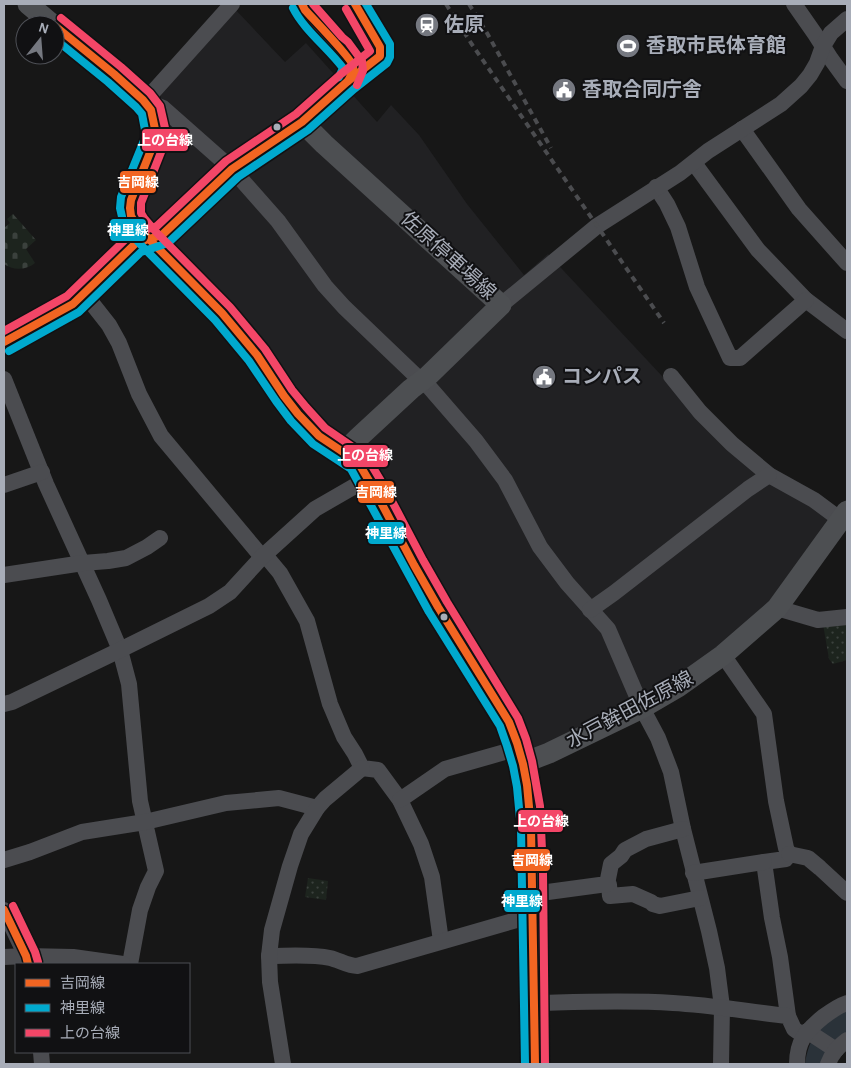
<svg xmlns="http://www.w3.org/2000/svg" width="851" height="1068" font-family="'Alegreya Sans','Noto Sans JP',sans-serif">
<defs>
<pattern id="grass-dots" width="8" height="8" patternUnits="userSpaceOnUse" patternTransform="scale(1.25)"><rect width="8" height="8" fill="#1d241e"/><path d="M2 2h.1M6 6h.1" fill="none" stroke="#3b413d" stroke-width="1.8" stroke-linecap="round"/></pattern>
<pattern id="cemetery-stones" width="16" height="16" patternUnits="userSpaceOnUse" patternTransform="scale(1.25)"><rect width="16" height="16" fill="#1d241e"/><path d="M2 7V4a2 2 0 0 1 4 0v3zM10 15v-3a2 2 0 0 1 4 0v3z" fill="#3b413d"/></pattern>
</defs>
<rect width="100%" height="100%" fill="#171717"/>
<path fill="#212123" d="M234 8 285 62 306 43 377 122 391 105 419 135 467 204 524 275 548 254 690 406 830 516 777 594 723 643 692 667 639 700 540 749 530 746 484 661 427 568 373 463 339 442 313 421 164 244 135 205 163 116 160 93Z"/>
<g fill="url(#grass-dots)">
<path d="M847 621V660L833 664 829 659 823 624Z"/>
<path d="M308 878 328 881 326 900 305 897Z"/>
</g>
<path fill="url(#cemetery-stones)" d="M13 214 36 240 26 249 35 263C27 270 13 271 4 264V228L10 223 7 219Z"/>
<path fill="#2a3239" d="M847 1009V1032L832 1043 822 1064H805C810 1031 822 1027 847 1009Z"/>
<g fill="none" stroke-linecap="round" stroke-linejoin="round">
<g stroke="#4b4c50" stroke-width="16">
<path d="M232 4 153 92 143 100 163 108 232 169 278 221 325 286 344 307 414 374 430 388 476 441 505 480 540 547 567 583 608 629 642 708 658 738 671 772 683 829 709 931 717 968 722 1007 721 1064"/>
<path d="M302 4 305 10 335 44 341 49 353 65V69L348 81"/>
<path d="M794 4 815 34 831 59 847 81"/>
<path d="M742 129 799 209 847 263"/>
<path d="M694 163 758 250 806 300 847 331"/>
<path d="M656 187 667 204 678 227 697 287 730 358H740L806 300"/>
<path d="M83 292 109 325 119 343 139 394 161 436 262 557"/>
<path d="M501 305 597 226 680 173 708 151 781 104 801 86 810 75 817 63 823 46 831 33 847 19"/>
<path d="M4 342 73 304 99 278 136 243 162 235 232 169 302 122 348 81 380 56V47L355 4"/>
<path d="M671 376 700 412 732 444 769 475 814 500 841 520"/>
<path d="M4 379 46 484 99 600 120 650 129 684 140 801 156 871 148 887 140 910 130 964"/>
<path d="M4 485 42 472"/>
<path d="M265 555 280 573 307 621 330 704 344 737 355 754 362 768 378 770 400 800 421 844 432 877 441 941"/>
<path d="M4 575 83 563 108 561 126 558 147 547 160 538"/>
<path d="M777 608 818 620 847 617"/>
<path d="M590 610 614 593 748 489 769 475"/>
<path d="M723 655 764 714 776 801 786 848 789 854 786 859 764 862 772 918 780 957 788 1016"/>
<path d="M4 704 12 702 120 650 209 606 230 592 262 557 315 509 367 479"/>
<path d="M400 800 445 769 519 748"/>
<path d="M789 854 808 858 820 868 847 893"/>
<path d="M4 860 30 852 82 832 145 822 226 803 279 798 317 808"/>
<path d="M693 873 764 862"/>
<path d="M607 884 609 885 610 896 633 894 651 902 653 904 660 906 700 898"/>
<path d="M533 894 607 884 611 864 621 856 625 850 646 839 683 829"/>
<path d="M4 910 26 956 28 964"/>
<path d="M269 956C288 956 311 954 330 958 339 960 348 966 357 966L534 915"/>
<path d="M4 957 26 956 73 957 123 964"/>
<path d="M534 1003C580 1002 627 1000 673 1003 712 1005 750 1012 788 1016L794 1029 804 1036"/>
<path d="M807 1031 836 1050"/>
<path d="M41 1052 42 1064"/>
<path d="M283 1064 270 982 269 956 272 930 290 866 301 834 317 808 325 799 362 768"/>
<path d="M797 1064C797 1041 806 1031 823 1017 831 1011 838 1006 847 1003"/>
<path d="M828 1064C832 1053 838 1047 847 1040"/>
</g>
<g stroke="#4d4f52" stroke-width="21">
<path d="M28 4 53 25"/>
<path d="M55 26 114 74 143 100 151 110 155 129V140L131 200 130 208 131 216 136 224 149 239 222 313 257 355 284 396 298 414 319 436 358 462 375 491 414 565 438 607 509 722C533 777 532 835 533 894 534 950 534 1007 535 1064"/>
<path d="M302 122 324 144 501 305 428 376 411 389 358 438 343 453"/>
<path d="M523 763 549 753 642 708 678 687 723 655 777 608 847 511"/>
</g>
<g stroke="#4b4c4f" stroke-width="4" stroke-dasharray="6 5" stroke-linecap="butt">
<path d="M446 4 471 43 664 323"/>
<path d="M469 4 487 33 551 148"/>
</g>
<g stroke="#111113" stroke-width="11">
<g id="bus-1">
<path d="M302 4 305 10C313 19 352 59 353 66 354 71 350 77 348 81"/>
<path d="M55 26 114 74 143 100 151 110 155 129V140L131 200 130 208 131 216 136 224 149 239 222 313 257 355 284 396 298 414 319 436 358 462 375 491 414 565 438 607 509 722 517 743 523 764 527 785 531 828 535 1064"/>
<path d="M4 342 73 304 136 243 162 235 232 169 302 122 348 81 380 56V47L355 4"/>
<path d="M4 910 26 956 28 964"/>
</g>
</g>
<g stroke="#111113" stroke-width="11">
<g id="bus-2">
<path d="M293 8C304 30 328 48 343 68L339 77"/>
<path d="M55 39 108 82 136 107 142 114 145 130V138L121 197 120 208 123 221 128 230 142 246 215 320 249 361 276 401 291 421 313 444 351 469 429 612 500 726 507 746 513 766 517 787 521 829 525 1064"/>
<path d="M9 351 79 312 141 252 168 243 238 177 308 130 354 89 387 63 390 57V44L366 4"/>
</g>
</g>
<g stroke="#111113" stroke-width="11">
<g id="bus-3">
<path d="M313 4 342 37 348 42 362 61 363 71 357 85"/>
<path d="M61 18 121 67 150 93 160 106 165 128V142L141 203V213L144 218 156 232 230 307 265 349 292 390 306 407 325 428 366 456 384 486 423 560 447 602 518 718 526 739 532 761 540 806 543 872 545 1064"/>
<path d="M4 331 67 296 130 235 157 226 226 161 296 114 341 74 370 51 346 9"/>
<path d="M13 906 35 952 38 962"/>
</g>
</g>
<use href="#bus-1" stroke="#f26522" stroke-width="8"/>
<use href="#bus-2" stroke="#00a9ce" stroke-width="8"/>
<use href="#bus-3" stroke="#f34667" stroke-width="8"/>
</g>
<defs>
<g id="station-disc" transform="scale(1.25)"><circle r="9.5" fill="#757880" stroke="#111113"/><path d="M-3-6H3Q5-6 5-4V2Q5 4 3 4L4.5 6H3L1.5 4h-3L-3 6H-4.5L-3 4Q-5 4-5 2V-4Q-5-6-3-6ZM-3.5-4v3h7v-3ZM-3.5 1v1.5H-2V1ZM2 1v1.5H3.5V1Z" fill="#fff"/></g>
<g id="stadium-disc" transform="scale(1.25)"><circle r="9.5" fill="#757880" stroke="#111113"/><path d="M0-5a6.5 5 0 1 0 0 10a6.5 5 0 1 0 0-10ZM-3.5-1.8h7v3.6h-7Z" fill="#fff"/></g>
<g id="civic-disc" transform="scale(1.25)"><circle r="9.5" fill="#757880" stroke="#111113"/><path d="M-.6-6.5H3V-4.5H.6V-3L4-1V1h2V6H-6V1h2V-1L-.6-3ZM-1.2 2.5V6h2.4V2.5Z" fill="#fff"/></g>
</defs>
<g fill-rule="evenodd">
<use href="#station-disc" x="427" y="25"/>
<use href="#stadium-disc" x="628" y="46"/>
<use href="#civic-disc" x="564" y="90"/>
<use href="#civic-disc" x="544" y="377"/>
</g>
<g fill="#a8adb8" stroke="#111113" stroke-width="2">
<circle cx="277" cy="127" r="4.5"/>
<circle cx="444" cy="617" r="4.5"/>
</g>
<g text-anchor="middle" dominant-baseline="central" stroke-width="4" stroke-linejoin="round" paint-order="stroke">
<g font-size="20" font-weight="bold" fill="#a8adb8" stroke="#111113" text-anchor="start">
<text x="444" y="25">佐原</text>
<text x="646" y="46">香取市民体育館</text>
<text x="582" y="90">香取合同庁舎</text>
<text x="562" y="377">コンパス</text>
</g>
<g font-size="20" fill="#a8adb8" stroke="#111113">
<text transform="translate(448 256) rotate(42)">佐原停車場線</text>
<text transform="translate(630 710) rotate(-28)">水戸鉾田佐原線</text>
</g>
</g>
<g stroke="#111113" stroke-width="2">
<rect x="141" y="128" width="48" height="24" rx="5" fill="#f34667"/>
<rect x="119" y="170" width="38" height="24" rx="5" fill="#f26522"/>
<rect x="109" y="218" width="38" height="24" rx="5" fill="#00a9ce"/>
<rect x="342" y="444" width="47" height="24" rx="5" fill="#f34667"/>
<rect x="357" y="480" width="38" height="24" rx="5" fill="#f26522"/>
<rect x="367" y="521" width="38" height="24" rx="5" fill="#00a9ce"/>
<rect x="517" y="809" width="47" height="24" rx="5" fill="#f34667"/>
<rect x="513" y="848" width="38" height="24" rx="5" fill="#f26522"/>
<rect x="503" y="889" width="38" height="24" rx="5" fill="#00a9ce"/>
</g>
<g font-size="14" text-anchor="middle" font-weight="bold" fill="#fff">
<text x="165" y="145">上の台線</text>
<text x="138" y="187">吉岡線</text>
<text x="128" y="235">神里線</text>
<text x="365" y="460">上の台線</text>
<text x="376" y="497">吉岡線</text>
<text x="386" y="538">神里線</text>
<text x="541" y="826">上の台線</text>
<text x="532" y="865">吉岡線</text>
<text x="522" y="906">神里線</text>
</g>
<rect width="851" height="1068" fill="none" stroke="#a8adb8" stroke-width="10"/>
<rect x="15" y="963" width="175" height="90" fill="#111113" stroke="#4d4f55"/>
<rect x="25" y="979" width="25" height="8" fill="#f26522" stroke="#4d4f55"/>
<text x="60" y="988" font-size="15" fill="#a8adb8">吉岡線</text>
<rect x="25" y="1004" width="25" height="8" fill="#00a9ce" stroke="#4d4f55"/>
<text x="60" y="1013" font-size="15" fill="#a8adb8">神里線</text>
<rect x="25" y="1029" width="25" height="8" fill="#f34667" stroke="#4d4f55"/>
<text x="60" y="1038" font-size="15" fill="#a8adb8">上の台線</text>
<g transform="translate(40 40) rotate(17)"><circle r="24" fill="#111113" stroke="#4d4f55"/>
<path d="M0-4L9 19L0 12L-9 19Z" fill="#757880"/>
<text y="-8" font-size="14" font-weight="bold" text-anchor="middle" fill="#a8adb8">N</text>
</g>
</svg>
